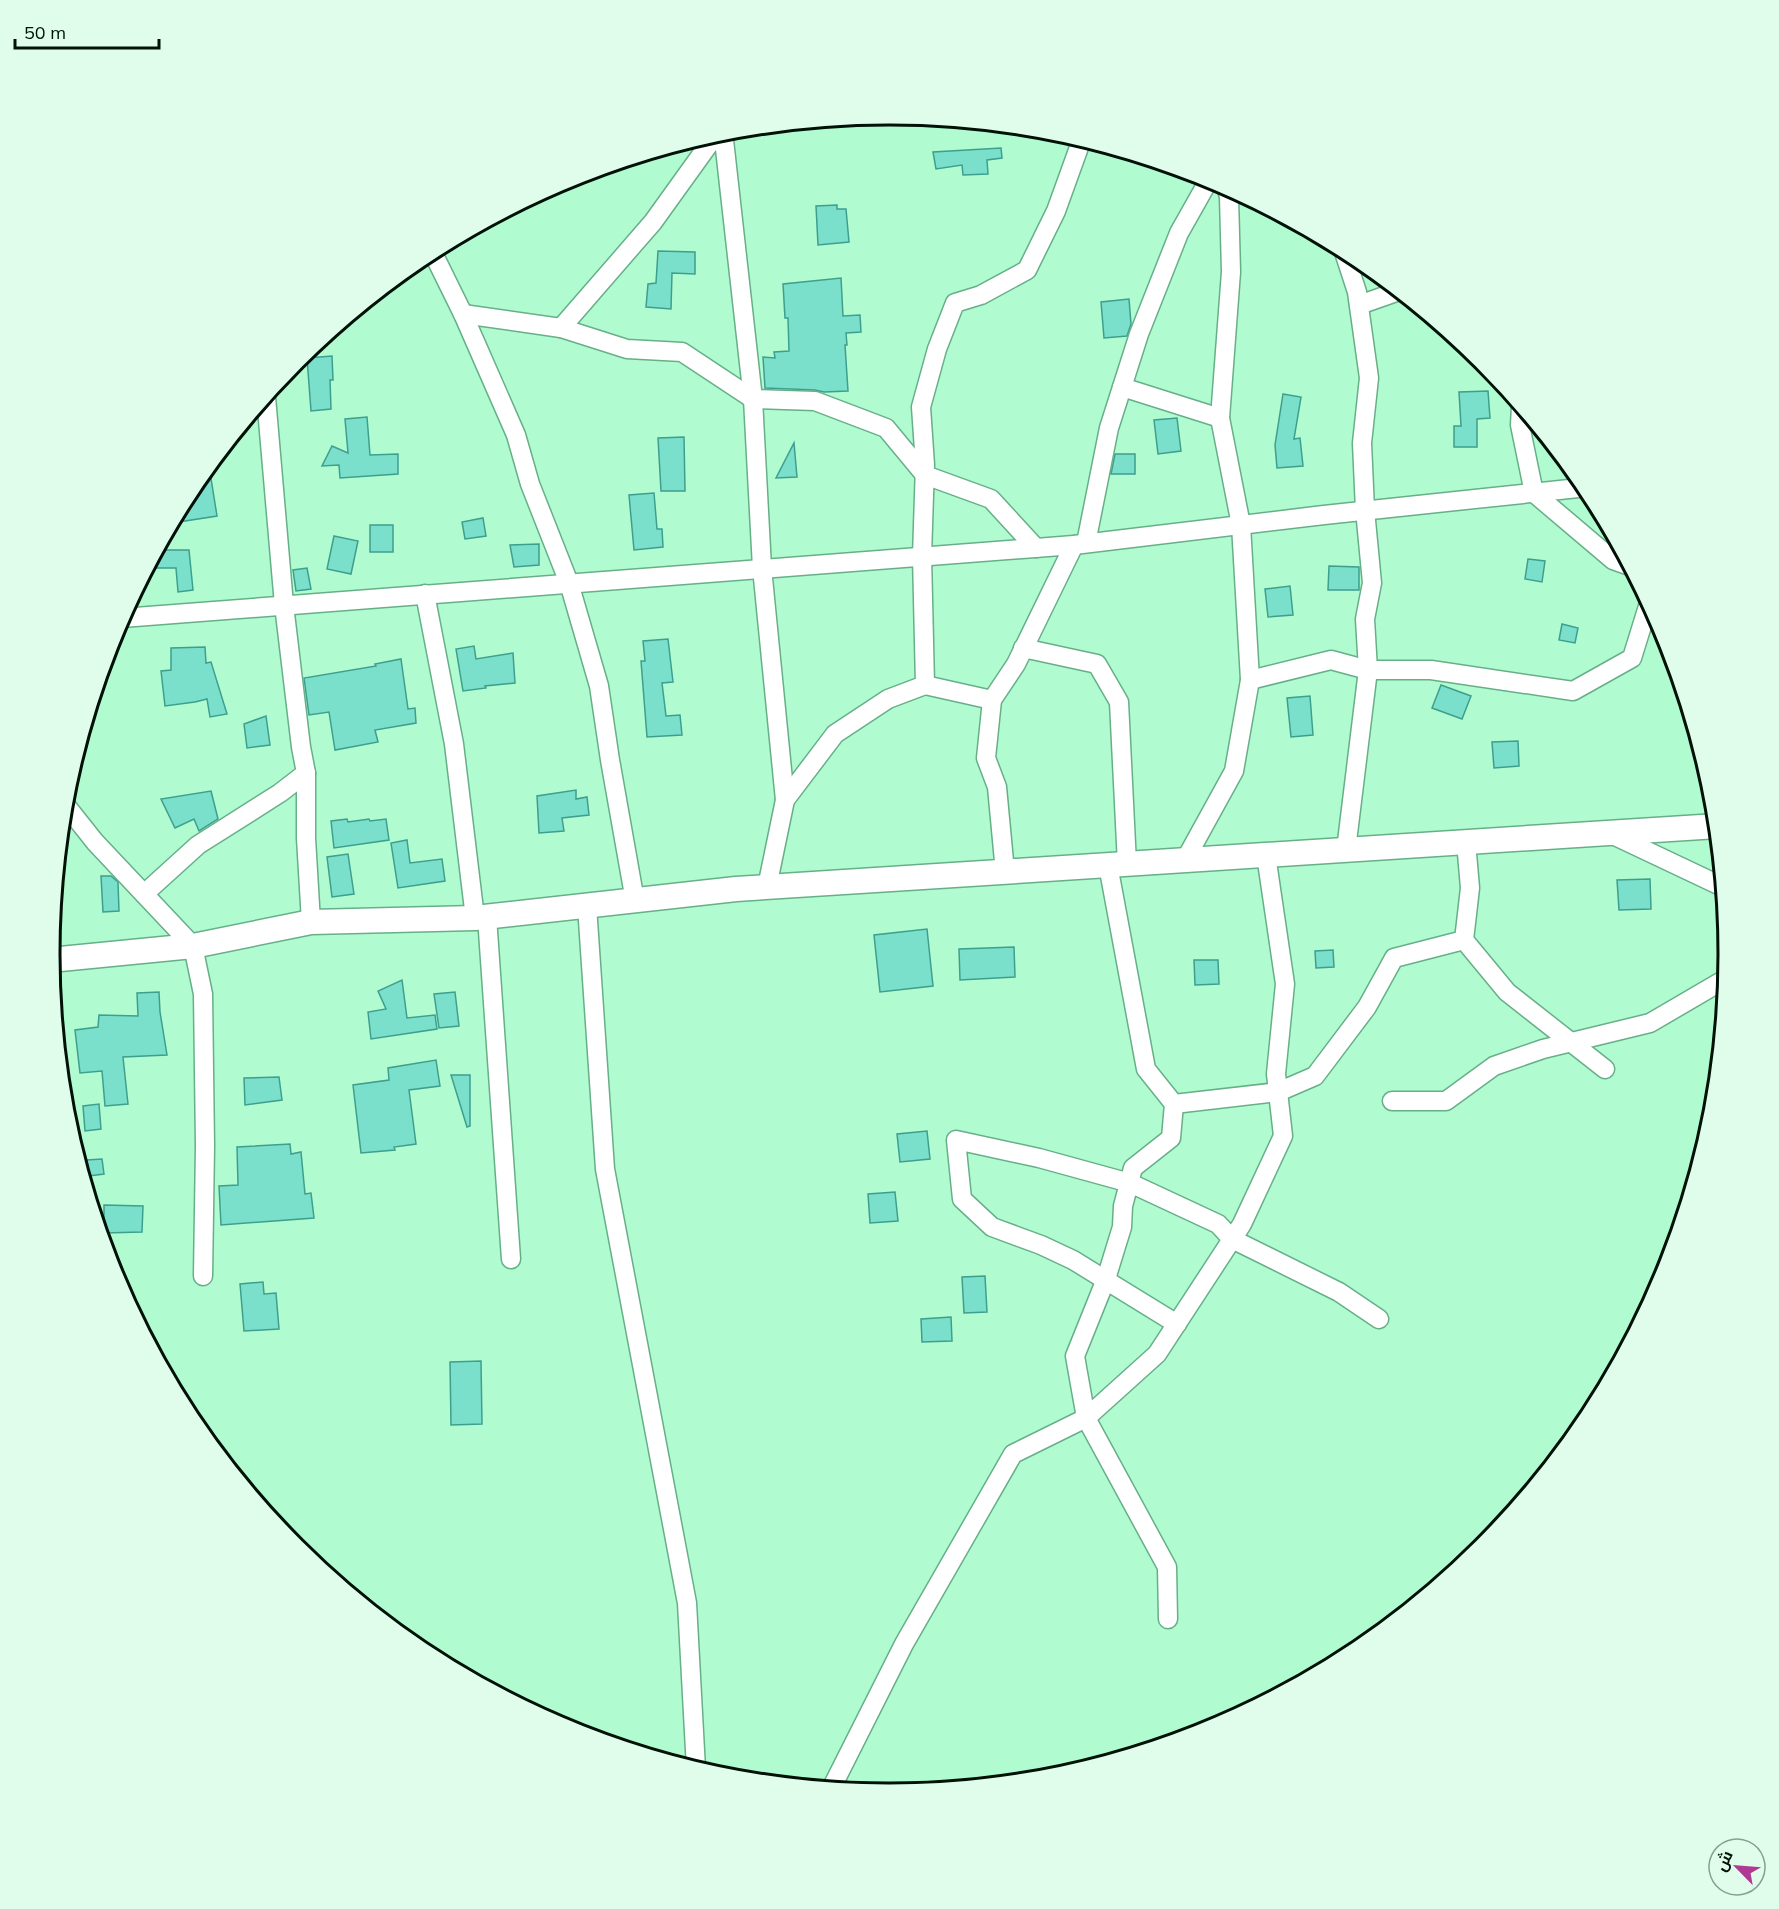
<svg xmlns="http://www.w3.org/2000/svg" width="1779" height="1909" font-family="Mulish,Cairo,sans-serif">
<rect width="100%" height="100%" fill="#b1fbd1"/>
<g fill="#7adfcb" stroke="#3f9f8d" stroke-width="1.5">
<path d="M1001 148 1002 158 987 160 988 174 963 175 962 165 936 169 933 152Z"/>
<path d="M837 205V209H846L849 242 818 245 816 206Z"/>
<path d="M658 251 695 252V274L672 273 671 309 646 307 648 284 656 283Z"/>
<path d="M841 278 843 316 860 315 861 332 846 333 847 345H845L848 391 824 392 815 390 765 388 763 357 775 358 774 352 789 351 788 318H785L783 284Z"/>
<path d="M1129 299 1131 324 1127 336 1104 338 1101 302Z"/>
<path d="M332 356 333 380H330L331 409 311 411 307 358Z"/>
<path d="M1488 391 1490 418 1477 419V447H1454V426H1461L1459 392Z"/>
<path d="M1283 394 1301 397 1294 439 1300 438 1303 466 1277 468 1275 445Z"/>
<path d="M367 417 370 455 398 454V474L340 478 339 465 322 466 332 446 348 453 345 419Z"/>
<path d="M1177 418 1181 451 1158 454 1154 420Z"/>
<path d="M684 437 685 491H661L658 438Z"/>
<path d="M794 443 797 477 776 478Z"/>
<path d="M1115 454H1135V474H1111Z"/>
<path d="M209 466 217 516 172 523 191 488Z"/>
<path d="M654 493 657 529H662L663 547 634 550 629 495Z"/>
<path d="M483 518 486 536 465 539 462 522Z"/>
<rect x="370" y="525" width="23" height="27"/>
<path d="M334 536 358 541 351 574 327 569Z"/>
<path d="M539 544V565L514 567 510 545Z"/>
<path d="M158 550H189L193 590 178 592 176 568H148Z"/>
<path d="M1528 559 1545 561 1542 582 1525 579Z"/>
<path d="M1329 566 1359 567V590H1328Z"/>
<path d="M307 568 311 589 296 591 293 570Z"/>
<path d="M1290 586 1293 615 1268 617 1265 589Z"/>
<path d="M1562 624 1578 628 1575 643 1559 640Z"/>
<path d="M668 639 673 682 662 683 666 716 680 715 682 735 647 737 641 661H645L643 641Z"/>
<path d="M474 646 476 659 513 653 515 683 485 686 486 688 463 691 456 649Z"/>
<path d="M205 647 206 663 211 662 227 714 210 717 207 699 195 702 165 706 161 671 171 670V648Z"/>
<path d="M401 659 408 709 415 708 416 723 375 730 378 742 335 750 329 712 309 715 304 678 376 666 375 664Z"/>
<path d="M1441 685 1471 696 1462 719 1432 708Z"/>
<path d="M1310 696 1313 735 1291 737 1287 698Z"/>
<path d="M266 716 270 745 247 748 244 724Z"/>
<path d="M1518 741 1519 766 1494 768 1492 742Z"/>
<path d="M576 790V799L587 797 589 815 562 818 564 831 539 833 537 796Z"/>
<path d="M211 791 218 819 199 831 194 819 175 828 161 799Z"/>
<path d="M347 819 348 822 369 819 370 821 386 819 389 840 334 848 331 821Z"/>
<path d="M407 840 410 863 442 859 445 881 398 888 391 843Z"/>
<path d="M348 854 354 894 332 897 327 857Z"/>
<path d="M101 876H111L118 882 119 911 103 912Z"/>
<path d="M1650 879 1651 909 1619 910 1617 880Z"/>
<path d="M927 929 933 986 880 992 874 935Z"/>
<path d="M1014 947 1015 977 960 980 959 949Z"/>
<path d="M1333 950 1334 967 1316 968 1315 951Z"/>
<path d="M1194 960H1218L1219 984 1195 985Z"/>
<path d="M402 980 407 1018 435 1015 437 1029 371 1039 368 1012 386 1009 378 991Z"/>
<path d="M159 992 160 1012 167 1055 123 1057 128 1104 105 1106 102 1071 80 1073 75 1030 98 1027 99 1015 138 1016 137 993Z"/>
<path d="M455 992 459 1026 439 1028 434 994Z"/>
<path d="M436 1060 440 1086 409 1090 416 1144 394 1147 395 1150 361 1153 353 1085 389 1080 388 1068Z"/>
<path d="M451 1075H470V1126L467 1127Z"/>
<path d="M279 1077 282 1100 245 1105 244 1078Z"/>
<path d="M99 1104 101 1129 85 1131 83 1106Z"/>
<path d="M927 1131 930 1159 900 1162 897 1134Z"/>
<path d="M290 1144 291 1154 301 1152 305 1194 311 1193 314 1218 221 1225 219 1186 238 1185 237 1147Z"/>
<path d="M102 1159 104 1174 89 1176 87 1160Z"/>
<path d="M895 1192 898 1221 870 1223 868 1194Z"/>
<path d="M104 1205 143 1206 142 1232 104 1233Z"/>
<path d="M985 1276 987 1312 964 1313 962 1277Z"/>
<path d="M263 1282 264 1294 276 1293 279 1329 244 1331 240 1284Z"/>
<path d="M951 1317 952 1341 922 1342 921 1319Z"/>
<path d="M481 1361 482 1424 451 1425 450 1362Z"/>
</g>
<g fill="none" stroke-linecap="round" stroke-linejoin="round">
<g stroke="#67af88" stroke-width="21">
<g id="minor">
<path d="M723 131 753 399 762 568 785 800"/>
<path d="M1343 249 1357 292 1369 378 1362 443 1365 510 1372 583 1365 619 1368 670 1346 850"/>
<path d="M432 251 463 314 516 435 530 484 569 583 599 686 610 760 635 901"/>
<path d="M1359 305 1399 291"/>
<path d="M463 314 561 328 627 349 682 352 753 399 815 401 886 428 925 475 991 499 1036 548"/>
<path d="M561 328 653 222 717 133"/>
<path d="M1122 387 1220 418"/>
<path d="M266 397 284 605 301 747 306 773V838L311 922"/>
<path d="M1521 406 1520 425 1534 493 1613 560 1630 566"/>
<path d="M1086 543 1109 428 1139 334 1179 233 1210 178"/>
<path d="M425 594 454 744 475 918"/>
<path d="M122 618 1074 545 1324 515 1588 487"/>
<path d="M1023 648 1097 664 1119 702 1127 864"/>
<path d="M1250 680 1331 660 1368 670H1431L1573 691 1632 658 1649 603"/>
<path d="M925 685 992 700"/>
<path d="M64 803 95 842 193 946 203 994 205 1146 203 1276"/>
<path d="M1611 834 1723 887"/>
<path d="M1466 842 1470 888 1464 940 1507 992 1605 1069"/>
<path d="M1185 860 1234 771 1250 680 1241 525 1220 418 1231 272 1229 197 1226 186"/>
<path d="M1108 865 1146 1069 1174 1104 1171 1138 1133 1168 1123 1206 1122 1227 1106 1279 1075 1356 1086 1418 1167 1567 1168 1619"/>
<path d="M1005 872 997 787 986 758 992 700 1016 664 1074 545"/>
<path d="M767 887 785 800 835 734 888 699 925 685 922 556 925 465 921 407 937 349 955 303 981 295 1027 270 1056 211 1082 139"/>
<path d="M144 894 198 845 280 793 306 773"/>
<path d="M587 906 605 1169 687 1603 696 1769"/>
<path d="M487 917 511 1259"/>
<path d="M1392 1101H1446L1494 1066 1543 1049 1650 1023 1727 978"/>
<path d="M1174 1104 1278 1092 1315 1076 1367 1007 1394 958 1464 940"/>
<path d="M1177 1324 1073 1260 1041 1245 992 1227 962 1199 956 1140 1039 1158 1130 1183 1218 1224 1232 1239 1339 1292 1379 1319"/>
<path d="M831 1789 904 1644 1013 1454 1086 1418 1157 1354 1242 1224 1283 1136 1276 1074 1285 984 1266 855"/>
</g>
</g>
<g stroke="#67af88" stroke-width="27">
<path id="secondary" d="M50 960 193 946 311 922 475 918 736 889 1717 826"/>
</g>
<use href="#minor" stroke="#fff" stroke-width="18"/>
<use href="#secondary" stroke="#fff" stroke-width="24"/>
</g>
<path d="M0 0H1779V1909H0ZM60 954a829 829 0 1 1 1658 0a829 829 0 1 1-1658 0Z" fill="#e0fdec" fill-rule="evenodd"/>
<path fill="none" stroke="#001107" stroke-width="3" d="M60 954a829 829 0 1 1 1658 0a829 829 0 1 1-1658 0Z"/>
<g transform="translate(1737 1867) rotate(295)"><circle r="28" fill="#e0fdec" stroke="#869f90" stroke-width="1.5"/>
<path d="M0-4.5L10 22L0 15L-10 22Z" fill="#af3a93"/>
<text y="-9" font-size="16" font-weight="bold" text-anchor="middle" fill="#001107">ش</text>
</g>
<path d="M15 39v9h144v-9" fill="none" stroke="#001107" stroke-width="3"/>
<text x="24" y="39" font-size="18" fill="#001107" stroke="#e0fdec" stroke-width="4.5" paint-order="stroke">50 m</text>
</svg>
